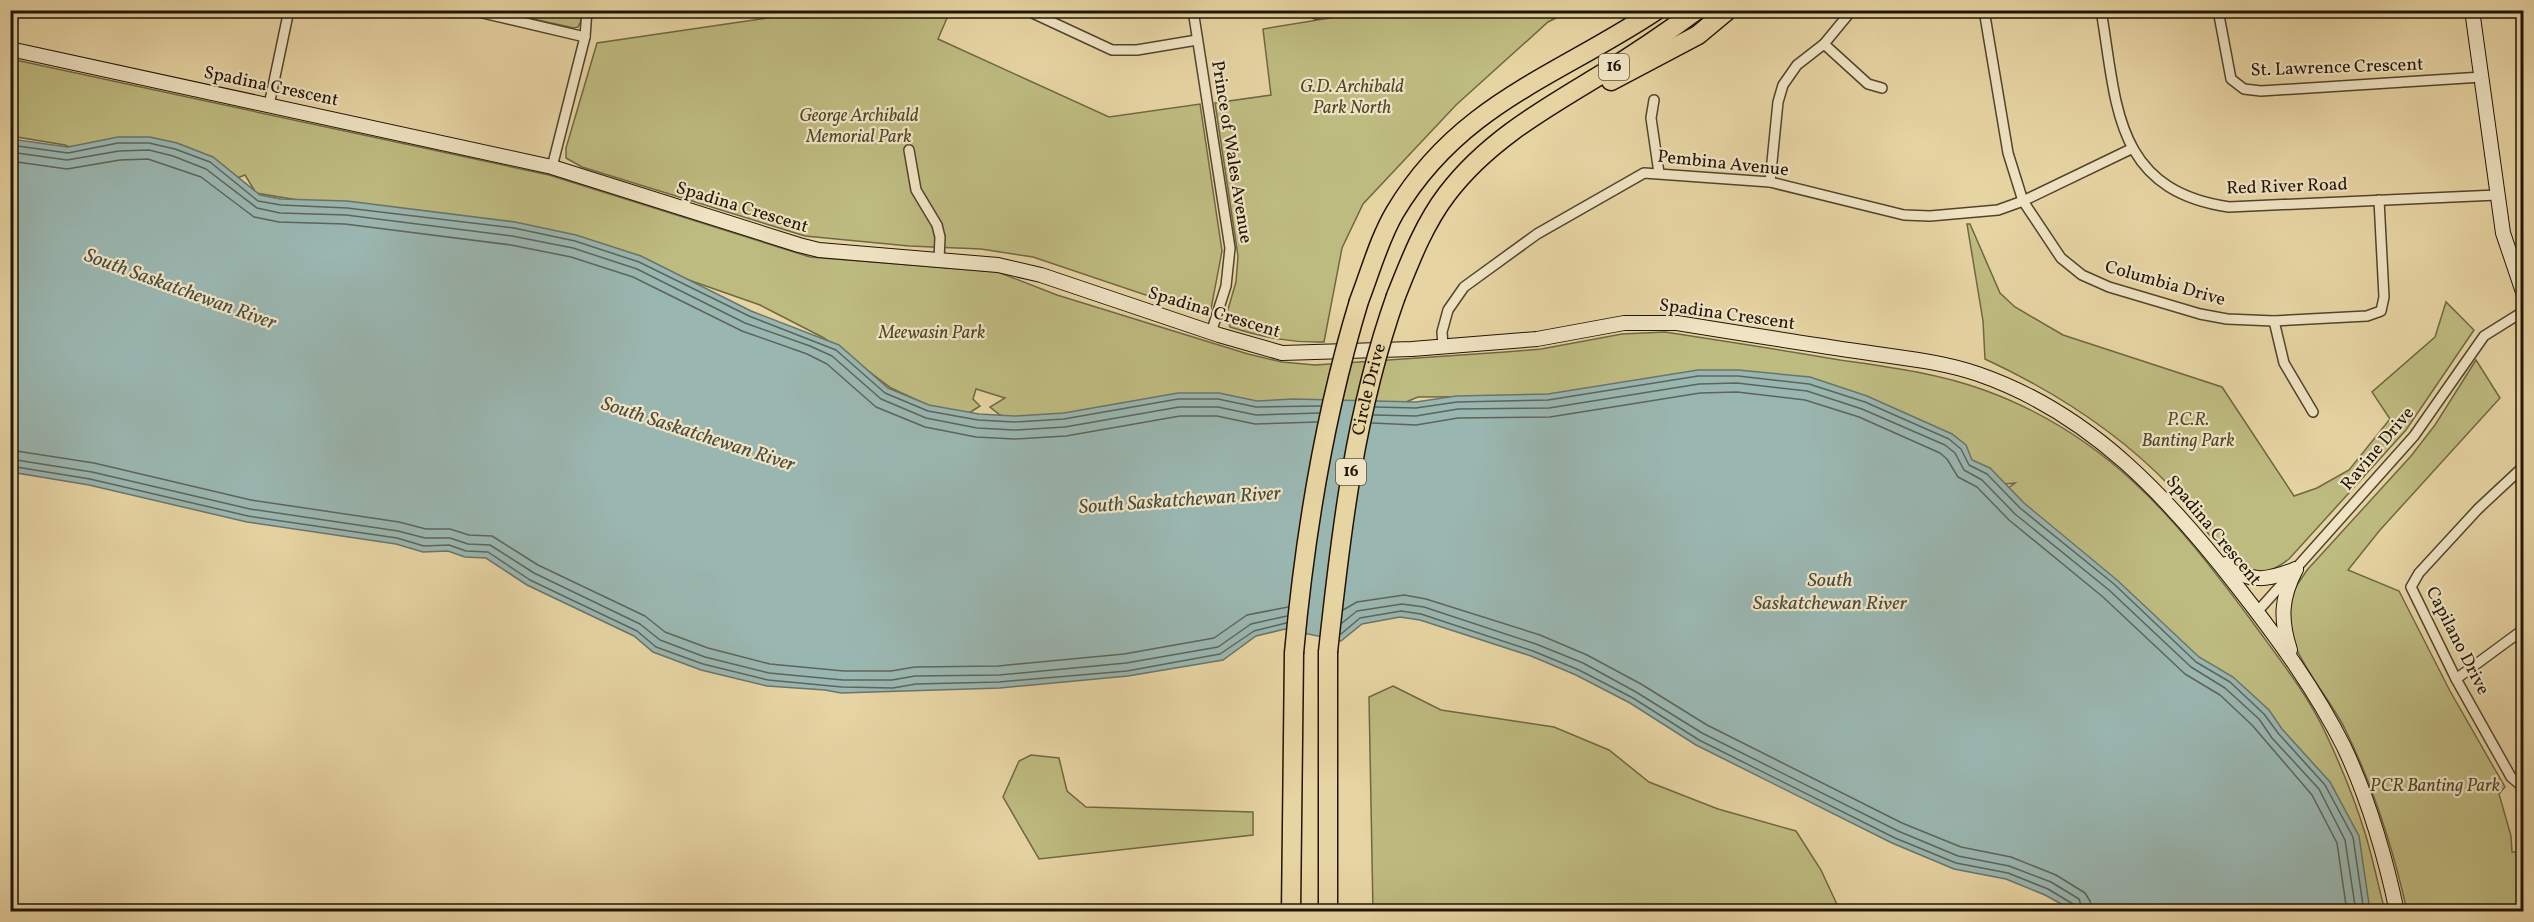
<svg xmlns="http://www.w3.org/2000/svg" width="2534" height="922" font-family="Vollkorn,serif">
<rect width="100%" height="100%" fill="#e7d4a3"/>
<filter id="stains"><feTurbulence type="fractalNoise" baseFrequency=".00333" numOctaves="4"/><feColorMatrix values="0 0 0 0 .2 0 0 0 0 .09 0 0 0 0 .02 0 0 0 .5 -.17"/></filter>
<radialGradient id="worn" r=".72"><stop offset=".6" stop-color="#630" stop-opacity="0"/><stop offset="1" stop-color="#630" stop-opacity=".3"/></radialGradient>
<g fill="#bebb80" stroke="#6f6842" stroke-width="1.5">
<path d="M1379 10 1570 11 1548 22 1456 105 1363 204 1342 248 1324 342C1290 343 1262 337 1230 327L1226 316 1236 282 1238 256 1215 103 1271 95 1263 29Z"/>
<path d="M506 11H579L581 21 578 27 574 28 510 14Z"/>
<path d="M815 11H950L938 39 1109 117 1200 104 1222 251 1211 309 1202 314 1033 257 981 249 909 246 805 236 582 167 566 158V148L597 43Z"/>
<path d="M11 59 549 175 810 257 998 272 1057 295 1248 354 1282 362 1315 365 1505 352 1541 349 1622 334 1665 332C1724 341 1782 350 1840 360 1889 367 1937 373 1984 390 2108 435 2175 518 2251 620 2277 656 2307 693 2326 734 2341 766 2355 800 2365 833 2373 859 2378 885 2385 911H2363L2004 491 2015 483 1995 485 1566 396 1418 397 1401 404 1026 423 1000 415 990 407 1005 398 976 389 973 399 980 406 963 417 936 409 891 388 824 338 760 305 609 252 256 193 245 175 224 183 74 149 65 145 11 136Z"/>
<path d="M1967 224H1970L2000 293 2015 307 2063 335 2222 387 2294 496 2317 488 2349 470 2390 419 2372 392 2435 337 2446 302 2474 330 2406 430 2289 559C2276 569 2260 578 2244 568 2220 555 2191 509 2171 487 2118 432 2054 391 1985 359L1983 321Z"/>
<path d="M2476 360 2500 398 2380 530 2348 570 2399 591 2450 691 2505 787 2499 794 2511 836 2512 852H2516L2518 864 2523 871V911H2407C2393 848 2374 788 2345 729 2328 695 2288 652 2287 615 2286 598 2299 582 2308 569L2411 456 2435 425Z"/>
<path d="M1393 686 1441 710 1554 727 1609 750 1649 782 1718 809 1796 831 1821 870 1840 911H1373L1369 697Z"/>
<path d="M1031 755 1059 758 1067 791 1086 807 1253 812V835L1039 859 1003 797 1019 761Z"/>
</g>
<path fill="#9ab6b0" stroke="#69756b" stroke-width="1.5" d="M118 137H150L177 143 213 157 260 195 281 199 347 201 515 222 576 235 641 256 751 311 839 345 888 388 929 405 979 414 1014 416 1064 413 1178 393H1219L1257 401 1293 399 1416 402 1456 396 1548 394 1698 370H1738L1810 377 1867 396 1952 434 1966 445 1972 460 1990 468 2024 503 2117 580 2199 657 2233 677 2269 710 2282 729 2330 782 2359 836 2370 911H2074L2045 895 2006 879 1954 869 1892 843 1696 745 1630 703 1576 675 1531 656 1420 620 1400 617 1362 624 1341 641 1285 629 1256 636 1223 660 1128 676 1000 688 841 693 825 690 767 686 701 670 653 652 634 636 527 585 486 558 465 557 448 551 423 552 396 544 247 522 89 485 11 472V139L68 147Z"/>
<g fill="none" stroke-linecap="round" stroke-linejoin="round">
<g stroke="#5d655a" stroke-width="1.5">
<path d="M10 145 68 153 118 143H149L175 149 210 162 258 201 281 205 347 208 514 228 575 241 639 262 749 316 836 350 885 393 928 411 978 420 1014 422 1064 419 1178 399H1218L1256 407 1321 406"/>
<path d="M10 152 67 160 119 151 149 150 173 156 206 169 257 208 280 213 346 215 512 236 573 248 637 269 745 323 810 346 832 356 881 399 926 418 977 428 1014 430 1065 427 1179 407H1218L1256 415 1319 413"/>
<path d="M10 161 67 169 120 160 148 159 201 177 254 217 279 222 345 224 511 245 571 257 633 277 742 331 807 354 827 364 876 407 925 427 976 437 1014 439 1066 436 1180 416H1217L1255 424 1317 422"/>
<path d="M1375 407 1416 408 1457 402 1548 400 1698 376H1738L1809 384 1865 402 1949 439 1961 449 1969 465 1987 474 2020 508 2114 584 2196 662 2230 682 2264 714 2278 733 2325 785 2353 837 2364 912"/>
<path d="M1374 415 1416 416 1458 409 1549 408 1699 384 1737 383 1807 391 1862 409 1945 445 1955 453 1964 470 1982 480 2015 514 2109 590 2191 667 2225 688 2259 719 2272 738 2319 789 2345 840 2356 912"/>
<path d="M1372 423 1416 425 1458 418 1550 417 1700 393 1737 392 1805 400 1859 417 1940 453 1947 459 1958 477 1977 487 2009 520 2103 597 2185 674 2220 695 2252 725 2312 795 2337 843 2347 912"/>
<path d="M10 450 94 463 251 500 399 522 426 529H450L469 535 492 536 538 565 645 616 665 632 708 648 770 664 844 671H891L915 667 998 666 1124 654 1214 638 1247 615 1288 607"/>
<path d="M10 459 92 472 250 509 398 531 425 538H450L468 544 490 545 534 573 640 624 660 640 705 657 769 673 843 680H892L915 676 999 675 1126 663 1218 647 1251 624 1287 616"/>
<path d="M10 466 90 479 248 516 397 538 424 546 449 545 466 551 488 552 530 580 637 631 656 647 703 664 768 680 842 687 893 688 916 684 999 682 1127 671 1220 654 1254 631 1286 623"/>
<path d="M1343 610 1357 602 1404 595 1426 599 1540 635 1587 655 1641 684 1707 725 1902 823 1961 847 2011 857 2056 875 2085 893 2090 901 2092 912"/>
<path d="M1342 623 1357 611 1402 604 1424 607 1536 644 1583 663 1636 692 1702 733 1898 831 1958 856 2009 866 2051 882 2079 899 2083 912"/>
<path d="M1341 634 1360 618 1401 611 1421 614 1533 651 1579 670 1633 698 1699 740 1895 838 1956 863 2008 873 2048 889 2073 904 2076 912"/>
</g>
<g stroke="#52442c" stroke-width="12">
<g id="street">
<path d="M470 10 585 37"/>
<path d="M1026 10 1112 50H1137L1197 40"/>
<path d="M1193 10 1230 248 1226 286 1211 333"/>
<path d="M1316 10V14"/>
<path d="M1984 10 2008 153 2023 201 2061 258 2082 275 2109 287 2200 314 2227 319 2274 321 2367 316 2381 311 2384 297 2379 200"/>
<path d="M2101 10C2117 104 2113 190 2229 207L2497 195"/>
<path d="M2218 10 2231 79 2244 89 2261 91 2482 77"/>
<path d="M1824 44 1868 84 1882 88"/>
<path d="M1654 100 1651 118 1659 173"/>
<path d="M269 105 289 10"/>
<path d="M909 150 916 190 937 225 940 237 939 260"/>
<path d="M552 167 585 37 587 10"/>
<path d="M1770 182 1778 102 1783 85 1797 65 1824 44 1852 10"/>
<path d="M2274 321 2284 363 2313 412"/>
<path d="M1443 346 1442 332 1448 310 1464 287 1537 234 1644 173 1770 182 1904 215 1930 216 1998 210 2023 201 2131 149"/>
<path d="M2524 466 2478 509 2419 573 2411 587 2456 679 2511 777 2524 788"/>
<path d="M2257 612 2414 436 2484 336 2524 311"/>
<path d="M2456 679 2524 629"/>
</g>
</g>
<g stroke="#201404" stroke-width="16">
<g id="secondary">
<path d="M2472 10 2503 233 2524 295"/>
<path d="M10 49 552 167 799 245 819 250 998 265 1041 275 1219 335 1282 353 1412 349 1537 339 1624 323H1677C1739 333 1801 343 1863 352 1901 358 1941 361 1978 374 2091 413 2169 498 2240 590 2279 640 2316 691 2344 747 2369 800 2385 855 2397 912"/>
<path d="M2226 564C2250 584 2269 580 2296 569"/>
<path d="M2290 650C2280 619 2281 598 2296 569"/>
</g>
</g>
<g stroke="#201404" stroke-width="21">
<g id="highway">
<path d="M1611 81 1698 35 1728 10"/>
<path d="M1396 296C1410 261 1424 224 1447 194 1488 140 1546 108 1602 74 1635 54 1666 33 1697 10"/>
<path d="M1359 301C1370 273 1379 239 1395 212 1460 103 1558 76 1657 10"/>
<path d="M1291 912 1294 653"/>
<path d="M1328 912V652"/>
</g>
</g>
<use href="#street" stroke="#efe3c3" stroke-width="9"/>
<use href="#secondary" stroke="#efe3c3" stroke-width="14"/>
<use href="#highway" stroke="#e7d4a3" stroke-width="18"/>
<g stroke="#201404" stroke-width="21" stroke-linecap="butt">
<g id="highway-bridge">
<path id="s1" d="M1328 652C1341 531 1355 411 1396 296"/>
<path d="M1294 653C1305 533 1324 416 1359 301"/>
</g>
</g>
<use href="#highway-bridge" stroke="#e7d4a3" stroke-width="18"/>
</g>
<g text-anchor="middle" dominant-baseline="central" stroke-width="4.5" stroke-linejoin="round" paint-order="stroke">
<g fill="#efe3c3" stroke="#5e523d" stroke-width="1.5">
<rect x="1599" y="54" width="30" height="26" rx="4.5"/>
<rect x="1336" y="459" width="30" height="26" rx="4.5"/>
</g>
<g font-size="16" font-weight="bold" fill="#201404">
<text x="1614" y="67">16</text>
<text x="1351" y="472">16</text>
</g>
<g font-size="18" fill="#201404" stroke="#efe3c3">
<text transform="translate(2337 68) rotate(-2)">St. Lawrence Crescent</text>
<text transform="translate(271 87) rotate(12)">Spadina Crescent</text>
<text transform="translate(1231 152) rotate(81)">Prince of Wales Avenue</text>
<text transform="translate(1723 164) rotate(6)">Pembina Avenue</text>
<text transform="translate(2287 187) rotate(-2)">Red River Road</text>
<text transform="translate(742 208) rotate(17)">Spadina Crescent</text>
<text transform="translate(2165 284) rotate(16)">Columbia Drive</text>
<text transform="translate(1214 313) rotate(17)">Spadina Crescent</text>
<text transform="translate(1727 315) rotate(8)">Spadina Crescent</text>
<text stroke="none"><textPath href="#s1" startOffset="266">Circle Drive</textPath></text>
<text transform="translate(2378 449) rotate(-50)">Ravine Drive</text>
<text transform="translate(2213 531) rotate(50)">Spadina Crescent</text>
<text transform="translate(2457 641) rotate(63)">Capilano Drive</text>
</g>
<g font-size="18" font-style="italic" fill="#4f4629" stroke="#efe3c3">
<text x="1352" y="87">G.D. Archibald<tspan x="1352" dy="21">Park North</tspan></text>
<text x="859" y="116">George Archibald<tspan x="859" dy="21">Memorial Park</tspan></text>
<text x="932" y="333">Meewasin Park</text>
<text x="2188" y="420">P.C.R.<tspan x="2188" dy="21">Banting Park</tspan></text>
<text x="2435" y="786">PCR Banting Park</text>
</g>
<g font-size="20" font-style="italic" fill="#4b4d40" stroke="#efe3c3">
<text transform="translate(180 290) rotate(20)">South Saskatchewan River</text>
<text transform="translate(698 435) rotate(18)">South Saskatchewan River</text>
<text transform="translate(1180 501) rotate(-4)">South Saskatchewan River</text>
<text x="1830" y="581">South<tspan x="1830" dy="23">Saskatchewan River</tspan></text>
</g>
</g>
<rect width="2534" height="922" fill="none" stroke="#e7d4a3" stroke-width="36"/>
<rect x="12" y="12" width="2510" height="898" fill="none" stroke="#201404" stroke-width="3"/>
<rect x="18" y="18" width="2498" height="886" fill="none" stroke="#201404" stroke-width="1.5"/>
<rect width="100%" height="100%" filter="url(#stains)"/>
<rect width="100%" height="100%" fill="url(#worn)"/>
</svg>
